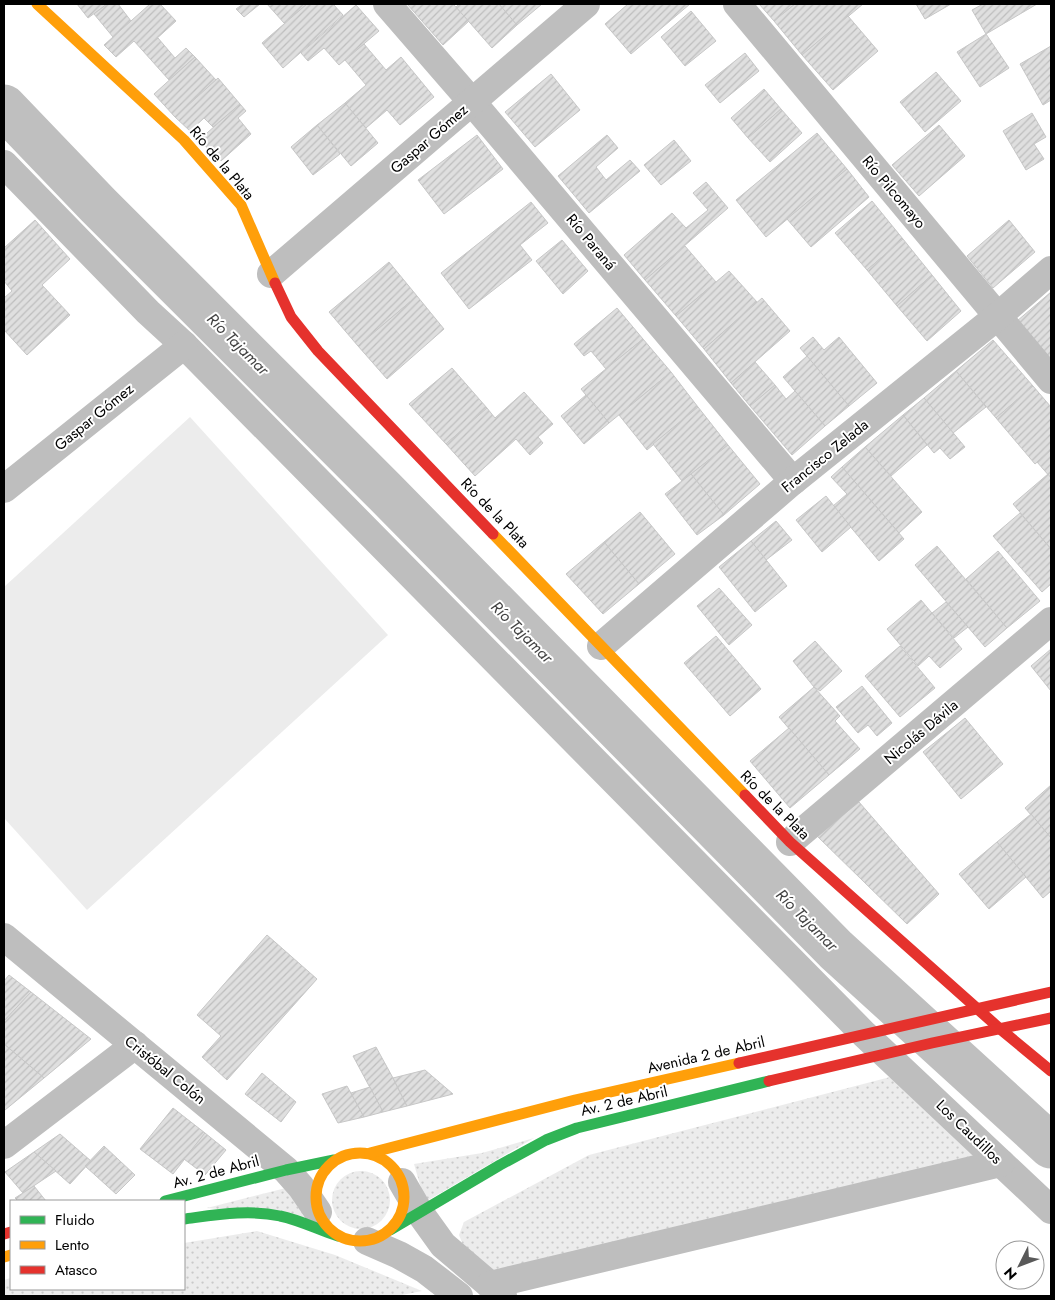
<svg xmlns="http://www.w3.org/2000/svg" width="1055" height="1300" font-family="Jost,sans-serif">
<defs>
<pattern id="grass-dots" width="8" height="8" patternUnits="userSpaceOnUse" patternTransform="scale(1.25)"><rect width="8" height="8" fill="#ececec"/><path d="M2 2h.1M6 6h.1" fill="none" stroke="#c9c9c9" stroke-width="1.8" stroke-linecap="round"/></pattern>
<pattern id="building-hatch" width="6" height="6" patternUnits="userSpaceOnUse" patternTransform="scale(1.25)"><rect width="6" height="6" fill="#dfdfdf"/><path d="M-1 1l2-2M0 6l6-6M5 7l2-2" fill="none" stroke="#bebebe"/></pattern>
</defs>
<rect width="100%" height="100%" fill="#fff"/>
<g fill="url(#grass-dots)">
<path d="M898 1075 984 1160 493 1277 465 1250 459 1235 464 1222 589 1155Z"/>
<path d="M534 1138 425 1202 414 1164 482 1153Z"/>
<circle cx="361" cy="1200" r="29"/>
<path d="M286 1188 311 1218 207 1208Z"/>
<path d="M257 1231 335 1255 422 1291 397 1296H4V1280L11 1278V1289H184V1243Z"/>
</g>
<path fill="#ececec" d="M190 417 388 635 87 910 4 818V587Z"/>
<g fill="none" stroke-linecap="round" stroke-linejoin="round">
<path stroke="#bfbfbf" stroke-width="45" d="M4 107 98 205 383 490 836 950 1051 1146"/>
</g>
<g fill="url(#building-hatch)" stroke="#c7c7c7">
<path d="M77 4H107L88 18Z"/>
<path d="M107 4H118L131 21 113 37 94 14Z"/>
<path d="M150 4H160L176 21 143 51 134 41 116 57 104 45Z"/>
<path d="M243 4H260L244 17 236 9Z"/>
<path d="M267 4H307L284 23Z"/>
<path d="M307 4H333L343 15 283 68 262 43Z"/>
<path d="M407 4H453L469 21 443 45Z"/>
<path d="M459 4H499L517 25 492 48 456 7Z"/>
<path d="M499 4H542L517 25Z"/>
<path d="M628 4H690L631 54 605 24Z"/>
<path d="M759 4H795L774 21Z"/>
<path d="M795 4H863L802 55 774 21Z"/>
<path d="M916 4H951L925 19Z"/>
<path d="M983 4H1037L986 34 972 10Z"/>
<path d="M356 5 379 31 339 65 324 48 308 61 301 53Z"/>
<path d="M691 11 716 41 685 66 661 37Z"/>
<path d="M848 16 878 51 833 90 802 55Z"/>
<path d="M986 34 1009 68 980 87 957 52Z"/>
<path d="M158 38 175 58 186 48 195 57 169 80 143 51Z"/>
<path d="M364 44 386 70 401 57 434 97 400 125 387 110 366 128 345 103 366 85 345 60Z"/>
<path d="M1051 46V100L1043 105 1020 64Z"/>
<path d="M745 53 759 71 720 103 705 85Z"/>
<path d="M195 57 216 80 175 117 154 94Z"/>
<path d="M936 72 961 101 925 132 900 102Z"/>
<path d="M551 74 580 110 535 147 505 112Z"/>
<path d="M218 78 240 104 213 127 204 118 190 131 175 117Z"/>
<path d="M764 89 781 109 748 138 731 118Z"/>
<path d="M345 103 378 143 351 166 317 125Z"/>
<path d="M240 104 246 111 238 118 251 134 221 161 199 140Z"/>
<path d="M781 109 802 133 770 162 748 138Z"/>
<path d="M1032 113 1046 137 1034 144 1044 159 1026 170 1003 131Z"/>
<path d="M317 125 340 154 313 175 291 147Z"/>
<path d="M939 125 965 156 919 196 892 165Z"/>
<path d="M817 133 847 169 766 237 736 200Z"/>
<path d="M477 135 503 169 444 214 418 180Z"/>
<path d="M607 135 618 148 596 167 606 180 630 160 640 171 589 213 558 176Z"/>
<path d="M674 140 691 161 661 185 644 165Z"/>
<path d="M847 169 869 197 811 247 787 219Z"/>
<path d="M706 182 728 208 645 280 624 255 672 213 686 228 708 210 693 193Z"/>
<path d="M872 201 903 239 867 270 835 233Z"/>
<path d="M531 202 548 223 520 245 532 260 469 309 441 273Z"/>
<path d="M35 220 70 259 42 285 70 315 27 355 4 330V298L12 291 4 281V248Z"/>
<path d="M1009 220 1035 252 993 288 967 256Z"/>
<path d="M903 239 932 275 897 306 867 270Z"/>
<path d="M562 240 588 271 563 294 536 261Z"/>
<path d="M685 246 716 282 676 316 645 280Z"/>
<path d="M389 262 417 296 358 346 329 312Z"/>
<path d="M729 271 757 302 704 349 676 316Z"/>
<path d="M932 275 961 311 927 341 897 306Z"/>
<path d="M1051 292V362L1017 321Z"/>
<path d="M417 296 444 329 387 379 358 346Z"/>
<path d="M762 298 790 331 731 383 704 349Z"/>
<path d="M617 308 643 339 606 369 591 351 584 356 574 344Z"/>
<path d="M813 337 824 350 839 337 877 383 849 406 800 348Z"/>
<path d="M643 339 671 372 609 423 581 389Z"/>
<path d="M993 340 1033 386 996 418 956 371Z"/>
<path d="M807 356 849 406 825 426 783 377Z"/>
<path d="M755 362 775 385 750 406 731 383Z"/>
<path d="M452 368 487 408 446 444 409 404Z"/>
<path d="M956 371 986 407 953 433 924 398Z"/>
<path d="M671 372 698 407 647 450 619 415Z"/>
<path d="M775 385 786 399 795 391 825 426 792 455 750 406Z"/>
<path d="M1033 386 1051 407V450L1035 464 996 418Z"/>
<path d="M524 392 553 424 538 437 543 443 530 455 516 439 475 476 446 444 487 408 495 418Z"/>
<path d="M586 395 609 423 584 444 561 416Z"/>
<path d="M924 398 965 447 950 459 940 448 934 453 903 415Z"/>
<path d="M698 407 728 445 682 481 653 444Z"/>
<path d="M903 415 927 445 891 476 865 447Z"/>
<path d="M728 445 760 484 724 515 691 474Z"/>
<path d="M865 447 922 512 899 533 842 467Z"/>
<path d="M1051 450V478L1037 462Z"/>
<path d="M842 467 904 539 879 561 833 506 847 494 831 477Z"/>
<path d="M691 474 724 515 697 535 665 494Z"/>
<path d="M1048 474 1051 478V549L1013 504Z"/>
<path d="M826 496 851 527 822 552 796 520Z"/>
<path d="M640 512 675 554 639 584 604 542Z"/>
<path d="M1020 513 1051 549V584L1042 592 993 536Z"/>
<path d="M776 521 792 540 766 560 751 541Z"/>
<path d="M751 541 787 586 755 612 719 567Z"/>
<path d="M604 542 639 584 603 614 566 574Z"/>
<path d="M937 546 1007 628 985 647 915 565Z"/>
<path d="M998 551 1040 601 1007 628 966 579Z"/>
<path d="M719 588 752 625 729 645 697 606Z"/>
<path d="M921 600 962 649 940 668 929 656 918 666 887 629Z"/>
<path d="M946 602 968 627 954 638 932 613Z"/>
<path d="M716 636 761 689 730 716 684 663Z"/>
<path d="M815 641 842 671 820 691 814 687 793 661Z"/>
<path d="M900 646 935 688 900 717 865 676Z"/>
<path d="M1051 649V691L1031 666Z"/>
<path d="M862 686 892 723 877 736 868 725 858 733 836 707Z"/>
<path d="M814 687 840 716 835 721 860 749 829 775 779 717Z"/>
<path d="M965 718 1003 764 961 799 923 752Z"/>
<path d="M789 728 829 775 790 808 750 761Z"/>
<path d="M1051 785V838L1025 808Z"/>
<path d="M859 802 939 894 907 924 817 836Z"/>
<path d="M1031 814 1051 838V891L1043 898 997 842Z"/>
<path d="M997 842 1026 877 989 909 959 874Z"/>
<path d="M267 935 317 979 227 1080 202 1057 221 1036 197 1015Z"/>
<path d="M9 975 31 992 4 1021V981Z"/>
<path d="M31 992 91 1039 44 1078 4 1044V1021Z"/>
<path d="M4 1044 44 1078 5 1110 4 1108Z"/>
<path d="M376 1047 393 1078 407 1106 383 1112 353 1056Z"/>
<path d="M425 1070 453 1094 407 1106 393 1078Z"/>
<path d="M262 1073 296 1102 281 1122 245 1094Z"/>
<path d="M347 1086 364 1117 338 1123 322 1094Z"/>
<path d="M370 1087 383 1112 364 1117 351 1093Z"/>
<path d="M173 1108 205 1133 173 1174 140 1149Z"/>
<path d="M205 1133 226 1150 205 1175 184 1159Z"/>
<path d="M60 1134 91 1161 70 1184 34 1152Z"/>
<path d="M104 1146 135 1175 116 1194 85 1166Z"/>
<path d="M34 1152 56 1171 23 1193 5 1172Z"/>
<path d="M34 1186 46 1201H18L15 1198Z"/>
</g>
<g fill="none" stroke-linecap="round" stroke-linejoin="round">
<g stroke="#bebebe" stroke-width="28">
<path d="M387 4 472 102 793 481"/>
<path d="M737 4 1051 380"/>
<path d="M4 164 148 312 184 345 864 1034 1051 1210"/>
<path d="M271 274 586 4"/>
<path d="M4 489 184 345"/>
<path d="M601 646 793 481 998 316 1051 270"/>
<path d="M790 842 1051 621"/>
<path d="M4 937 286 1170 301 1187 318 1212"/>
<path d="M4 1145 135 1045"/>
<path d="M402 1182 420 1213 443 1245 503 1296"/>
<path d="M367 1241 399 1255 424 1269 459 1296"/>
<path d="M490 1285 1001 1163"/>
</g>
<g stroke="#30b455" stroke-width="11">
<path d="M165 1201 286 1170 334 1160"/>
<path d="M184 1219C215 1215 249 1209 280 1216 300 1220 319 1230 338 1236"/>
<path d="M390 1230 500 1165 546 1140 577 1128 769 1081"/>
</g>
<g stroke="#ff9f0a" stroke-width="11">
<path d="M37 4 184 140 241 205 275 283"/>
<path d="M493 534 745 795"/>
<circle cx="360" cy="1197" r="44"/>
<path d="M370 1153 575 1100 739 1063"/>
<path d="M4 1257 11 1255"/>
</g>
<g stroke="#e5322d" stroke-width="11">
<path d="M275 283 291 317 318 351 493 534"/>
<path d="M745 795 790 842 999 1028 1051 1071"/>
<path d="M739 1063 1051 992"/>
<path d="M769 1081 932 1043 1051 1018"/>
<path d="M4 1234 11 1232"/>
</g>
</g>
<g text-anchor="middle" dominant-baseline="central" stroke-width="4" stroke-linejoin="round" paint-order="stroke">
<g font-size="15" fill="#000" stroke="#fff">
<text transform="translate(429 139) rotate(-41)">Gaspar Gómez</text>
<text transform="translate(222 163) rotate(50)">Río de la Plata</text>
<text transform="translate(894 192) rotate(50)">Río Pilcomayo</text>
<text transform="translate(591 242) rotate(50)">Río Paraná</text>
<text transform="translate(94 417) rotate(-39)">Gaspar Gómez</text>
<text transform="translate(825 456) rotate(-39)">Francisco Zelada</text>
<text transform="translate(495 513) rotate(46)">Río de la Plata</text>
<text transform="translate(921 732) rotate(-40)">Nicolás Dávila</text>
<text transform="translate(775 805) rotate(45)">Río de la Plata</text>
<text transform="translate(706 1055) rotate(-13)">Avenida 2 de Abril</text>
<text transform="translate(165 1070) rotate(39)">Cristóbal Colón</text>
<text transform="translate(624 1101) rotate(-13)">Av. 2 de Abril</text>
<text transform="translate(969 1132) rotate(44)">Los Caudillos</text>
<text transform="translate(216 1172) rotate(-15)">Av. 2 de Abril</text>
</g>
<g font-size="16" font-style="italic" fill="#444" stroke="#fff">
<text transform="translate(238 344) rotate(45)">Río Tajamar</text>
<text transform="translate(522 632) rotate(45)">Río Tajamar</text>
<text transform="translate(807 920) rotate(45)">Río Tajamar</text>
</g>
</g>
<rect width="1055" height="1300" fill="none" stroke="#000000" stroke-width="10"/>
<rect x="10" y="1200" width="175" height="90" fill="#ffffff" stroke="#999999"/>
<rect x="20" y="1216" width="25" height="8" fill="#30b455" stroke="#999999"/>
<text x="55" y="1225" font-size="15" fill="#000000">Fluido</text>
<rect x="20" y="1241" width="25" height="8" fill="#ff9f0a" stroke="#999999"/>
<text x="55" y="1250" font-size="15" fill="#000000">Lento</text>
<rect x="20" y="1266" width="25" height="8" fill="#e5322d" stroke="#999999"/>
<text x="55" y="1275" font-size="15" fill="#000000">Atasco</text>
<g transform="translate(1020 1265) rotate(228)"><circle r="24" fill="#ffffff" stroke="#999999"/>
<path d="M0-4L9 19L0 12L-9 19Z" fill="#595959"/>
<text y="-8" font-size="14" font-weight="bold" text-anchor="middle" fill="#000000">N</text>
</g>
</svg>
